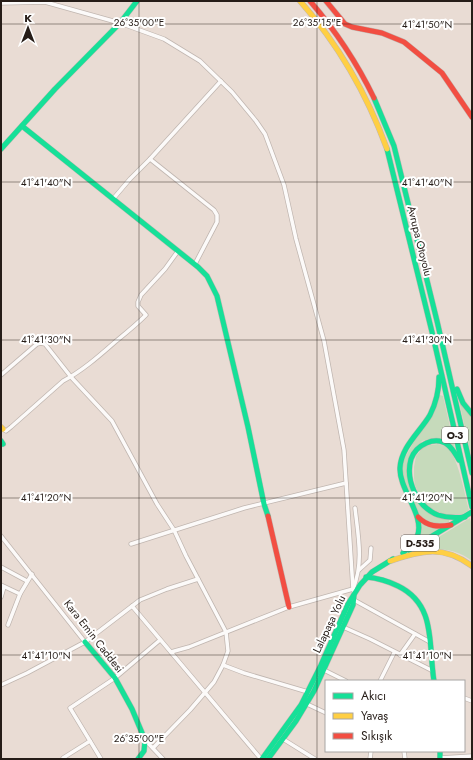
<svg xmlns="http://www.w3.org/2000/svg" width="473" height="760" font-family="Jost,sans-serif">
<rect width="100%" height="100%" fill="#e9dcd4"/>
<g fill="#c6dabb">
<path d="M440 395 443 396 455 449 429 439 422 441 410 457 415 499 449 520V522L433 524 420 517 404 486 402 463Z"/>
<path d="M459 401 472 418 471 455Z"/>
<path d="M438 444C440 445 445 446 447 447 458 456 465 496 469 510L463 514 445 515 428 507 420 496 415 485 414 478V467L416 456 424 446Z"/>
<path d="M470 518 472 526V561C455 547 432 547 411 552L432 540 435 545 440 542 437 538Z"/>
<path d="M420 522 439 529 417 542Z"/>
</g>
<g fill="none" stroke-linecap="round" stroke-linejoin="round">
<g stroke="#c0b6b0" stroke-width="5">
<g id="street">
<path d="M1 3 45 2 120 23 164 39 200 61 232 92 256 121 265 134 284 185 296 239 324 341 344 450 353 589 355 593"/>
<path d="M150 159 214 210 217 215V222L195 264"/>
<path d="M113 199 130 179 150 159 221 81"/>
<path d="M1 375 37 344 41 343 45 344 71 377 112 421 157 504 174 530 186 556 226 632 228 651 223 665 214 682 190 710 153 748"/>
<path d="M3 429 6 431 11 427 63 381C82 371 99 356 115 342 126 333 136 325 146 315L138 306V302L141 295 165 269 178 251"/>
<path d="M1 536 85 642"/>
<path d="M131 544 244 508 346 483"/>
<path d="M1 567 27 581"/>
<path d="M359 570 370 560 371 548"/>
<path d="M1 585 20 594"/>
<path d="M1 597 4 587"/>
<path d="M354 600 430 642"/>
<path d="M132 606 261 759"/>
<path d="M8 625 20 594 32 574"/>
<path d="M343 627 370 639 433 671"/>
<path d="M171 652 189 647 289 607 353 589C364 563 358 535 355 508"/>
<path d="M400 655 415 634"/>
<path d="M223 665 244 673 308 692"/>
<path d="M324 670 346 681"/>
<path d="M380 681 394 653"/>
<path d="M1 685 27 673 85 642 140 600 167 589 198 579"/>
<path d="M464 698 472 701"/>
<path d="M307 704 326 713"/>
<path d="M283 739 315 759"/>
<path d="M145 740 163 759"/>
<path d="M404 751 405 759"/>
<path d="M63 758 90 741"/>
<path d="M440 758 472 756"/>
<path d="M101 759 70 708 115 678 160 640"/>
<path d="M370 759 371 751"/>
</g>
</g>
<g stroke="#c0b6b0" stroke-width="6">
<g id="fast">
<path d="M374 98 394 146 437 321 472 473"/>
<path d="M22 126 198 267 207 276 217 296 248 427 264 504 268 516"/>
<path d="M1 149 55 89 120 23 137 1"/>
<path d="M387 149 432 332 472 507"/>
<path d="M457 389 463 403 472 414"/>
<path d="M1 441 3 444"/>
<path d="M459 460C456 455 453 449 448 445 435 435 416 445 411 459 405 480 417 507 438 515 447 518 456 518 465 517"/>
<path d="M409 550 472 512"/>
<path d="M403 553C408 548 414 543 417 537 426 516 399 490 400 468 401 447 420 432 430 415 436 403 439 390 439 377"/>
<path d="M366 577C377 578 388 581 398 586 437 605 428 645 434 681"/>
<path d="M85 642 115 678 132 709 145 740 144 751 138 759"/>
<path d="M440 751V759"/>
<path d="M262 759 301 705 321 665 348 604 360 585 372 572 393 559"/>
<path d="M268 759 296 721 314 691 353 605 354 595"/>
</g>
</g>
<g stroke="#c0b6b0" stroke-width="6">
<g id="slow">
<path d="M300 1C339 45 367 94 387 149"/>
<path d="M1 427 3 429"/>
<path d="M390 561C422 551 442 544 472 566"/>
</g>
</g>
<g stroke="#c0b6b0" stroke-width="6">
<g id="jam">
<path d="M310 1C336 31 357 63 374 98"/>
<path d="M326 1 345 24 352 27 382 33 404 42 442 73 472 117"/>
<path d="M268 516 289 607"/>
<path d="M418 517C428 527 438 527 451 525"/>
</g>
</g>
<use href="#street" stroke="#fcfaf9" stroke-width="3.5"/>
<use href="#fast" stroke="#16e098" stroke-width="5"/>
<use href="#slow" stroke="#ffcf43" stroke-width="5"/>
<use href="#jam" stroke="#f24e42" stroke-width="5"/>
</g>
<path fill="none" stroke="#261d18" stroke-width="1" stroke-opacity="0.45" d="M139 1V759M317 1V759M1 24H472M1 182H472M1 340H472M1 498H472M1 655H472"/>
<g text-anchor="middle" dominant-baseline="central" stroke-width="4" stroke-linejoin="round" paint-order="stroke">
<g fill="#fff" stroke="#67615d" stroke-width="1">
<rect x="442" y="427" width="26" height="16" rx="3"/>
<rect x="401" y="535" width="38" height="16" rx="3"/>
</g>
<g font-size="10" font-weight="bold" fill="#261d18">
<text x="455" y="435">O-3</text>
<text x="420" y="543">D-535</text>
</g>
<g font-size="11" fill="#261d18" stroke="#fff">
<text transform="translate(420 241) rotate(76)">Avrupa Otoyolu</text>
<text transform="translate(329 624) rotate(-65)">Lalapaşa Yolu</text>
<text transform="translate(94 636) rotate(52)">Kara Emin Caddesi</text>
</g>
</g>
<g font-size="10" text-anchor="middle" fill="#261d18" stroke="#fff" stroke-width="4" stroke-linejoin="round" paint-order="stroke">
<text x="139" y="26">26°35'00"E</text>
<text x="317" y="26">26°35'15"E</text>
<text x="427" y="28">41°41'50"N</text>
<text x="46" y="186">41°41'40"N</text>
<text x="427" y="186">41°41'40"N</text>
<text x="46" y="343">41°41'30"N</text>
<text x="427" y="343">41°41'30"N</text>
<text x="46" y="501">41°41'20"N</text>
<text x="427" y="501">41°41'20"N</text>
<text x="46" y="659">41°41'10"N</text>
<text x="427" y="659">41°41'10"N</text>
<text x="139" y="742">26°35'00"E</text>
</g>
<rect width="473" height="760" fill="none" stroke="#261d18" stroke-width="4"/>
<rect x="325" y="680" width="140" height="72" fill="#ffffff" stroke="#a8a5a3"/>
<rect x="333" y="693" width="20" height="6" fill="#16e098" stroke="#a8a5a3"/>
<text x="361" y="700" font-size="12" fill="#261d18">Akıcı</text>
<rect x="333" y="713" width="20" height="6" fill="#ffcf43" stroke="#a8a5a3"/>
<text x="361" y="720" font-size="12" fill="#261d18">Yavaş</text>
<rect x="333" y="733" width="20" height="6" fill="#f24e42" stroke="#a8a5a3"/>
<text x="361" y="740" font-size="12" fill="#261d18">Sıkışık</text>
<g transform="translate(28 28)" stroke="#ffffff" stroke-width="3" paint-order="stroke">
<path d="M0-3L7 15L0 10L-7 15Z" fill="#261d18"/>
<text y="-6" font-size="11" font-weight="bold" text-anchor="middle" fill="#261d18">K</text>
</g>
</svg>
